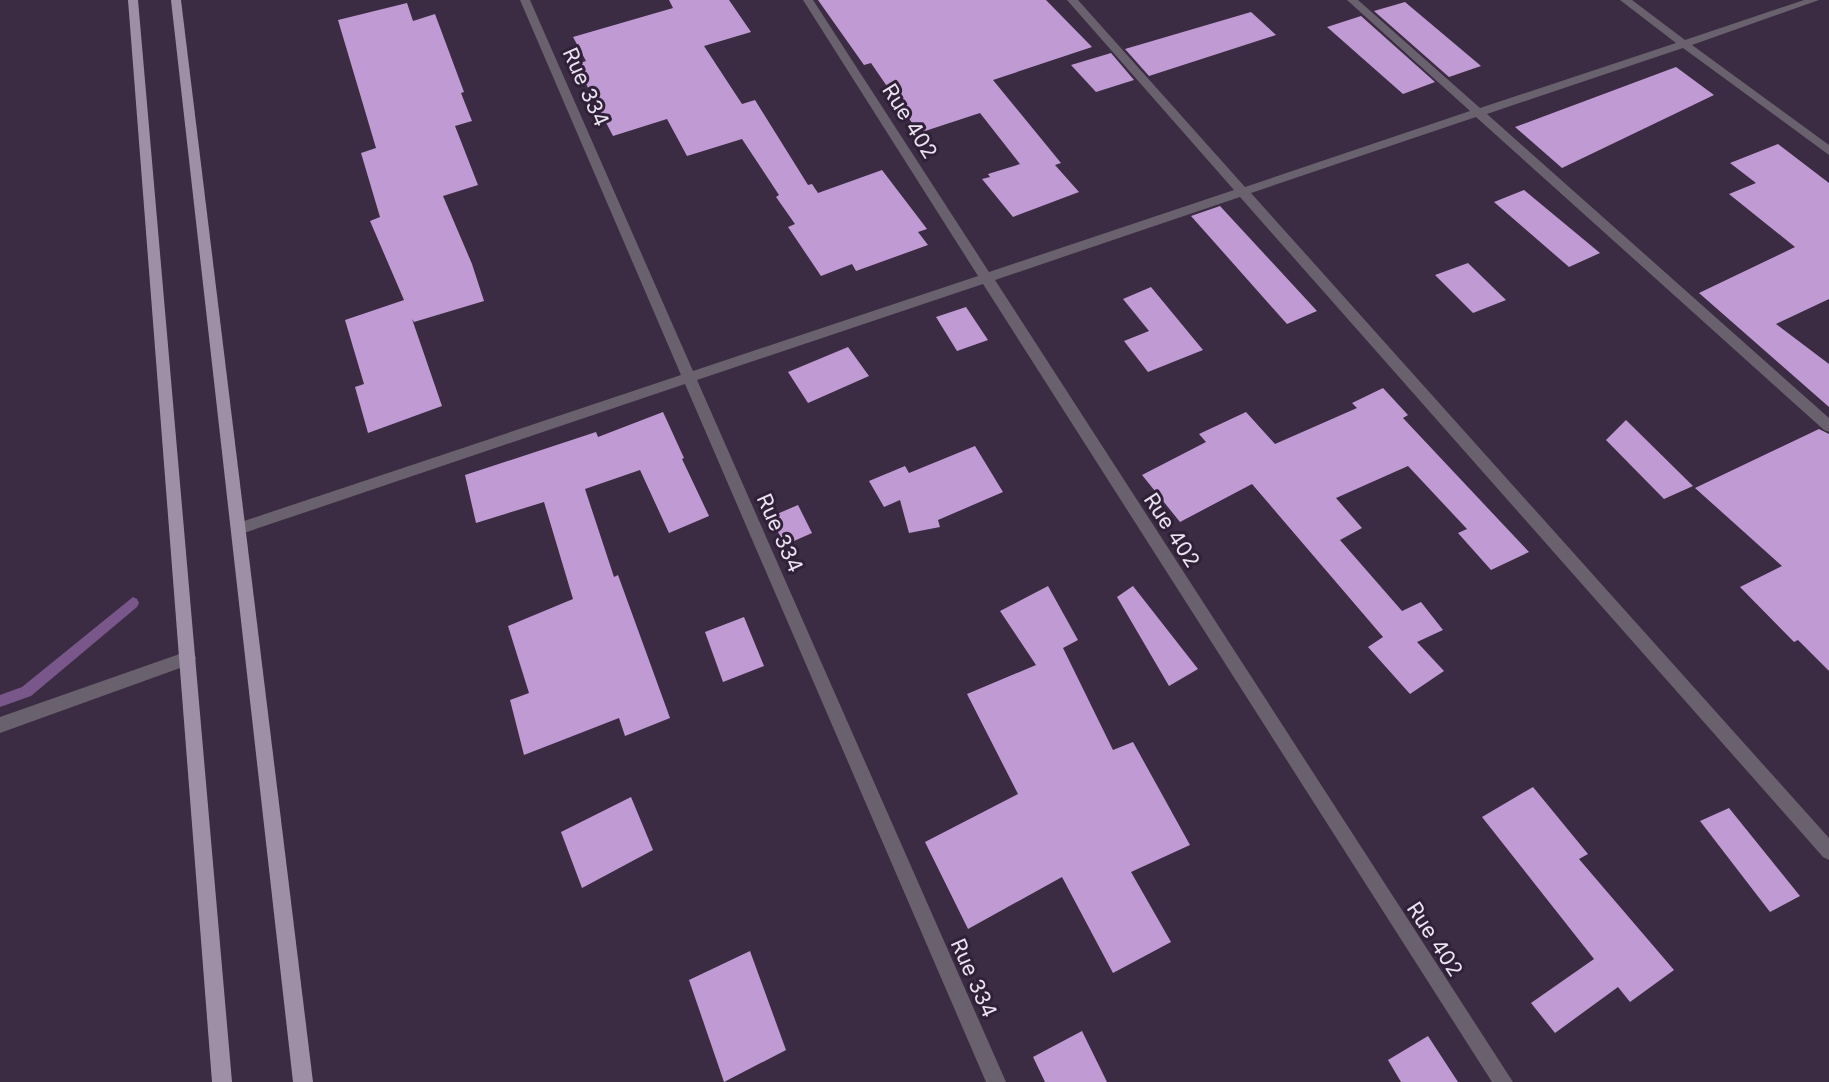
<svg xmlns="http://www.w3.org/2000/svg" width="1829" height="1082" font-family="Inter,sans-serif">
<rect width="100%" height="100%" fill="#3b2b43"/>
<g fill="none" stroke-linecap="round" stroke-linejoin="round">
<path fill="#79578b" fill-rule="evenodd" d="M133 597 137 599 139 603 137 607 31 696 0 707V695L22 687Z"/>
</g>
<g fill="#c09bd3">
<path d="M669 0H729L751 32 704 46 742 104 755 100 808 185 812 184 818 193 882 170 927 229 918 232 928 245 856 271 852 264 821 276 788 227 795 224 776 197 779 195 742 139 687 156 667 119 613 136 584 80 588 79 580 63 586 61 573 37 673 8Z"/>
<path d="M818 0H1046L1092 47 993 80 1061 163 1055 165 1079 192 1013 217 982 179 990 177 988 174 1020 164 980 113 919 133 871 63 864 65Z"/>
<path d="M1405 2 1481 66 1449 77 1374 11Z"/>
<path d="M407 3 413 21 435 14 464 92 461 93 472 121 455 126 478 185 443 196 472 264 484 301 414 322 412 319 442 406 368 433 355 387 364 384 345 320 404 300 370 221 380 217 361 153 376 148 338 20Z"/>
<path d="M1251 12 1276 35 1149 76 1125 49Z"/>
<path d="M1361 16 1435 82 1403 94 1327 27Z"/>
<path d="M1111 53 1134 80 1096 92 1071 65Z"/>
<path d="M1676 67 1714 95 1562 168 1515 127Z"/>
<path d="M1778 144 1829 183V299L1776 324 1829 364V407L1699 293 1795 247 1729 194 1756 183 1730 163Z"/>
<path d="M1524 190 1600 253 1569 267 1494 202Z"/>
<path d="M1220 206 1317 311 1287 324 1191 216Z"/>
<path d="M1468 263 1506 300 1473 313 1435 275Z"/>
<path d="M1151 287 1203 350 1148 372 1124 341 1149 331 1123 299Z"/>
<path d="M966 307 988 340 957 351 936 317Z"/>
<path d="M848 347 869 376 808 403 788 372Z"/>
<path d="M1383 388 1408 415 1403 418 1529 552 1491 570 1458 533 1467 529 1408 466 1336 498 1362 528 1340 540 1402 611 1421 602 1443 630 1417 642 1444 671 1410 694 1368 647 1383 637 1252 484 1180 522 1142 475 1206 442 1199 434 1246 412 1275 444 1357 408 1352 403Z"/>
<path d="M663 412 684 458 682 459 709 516 669 533 640 470 585 489 614 577 618 575 670 718 625 736 619 718 524 755 510 700 529 693 508 626 573 599 544 502 476 523 465 475 596 432 598 437Z"/>
<path d="M1626 420 1693 486 1664 499 1606 440Z"/>
<path d="M1819 429 1829 434V671L1798 640 1794 642 1740 587 1782 566 1695 488Z"/>
<path d="M975 446 1003 492 938 520 940 527 909 533 900 500 884 507 869 481 905 466 909 473Z"/>
<path d="M798 505 812 533 785 545 770 517Z"/>
<path d="M1048 586 1078 640 1063 648 1113 750 1133 742 1190 845 1131 872 1171 942 1113 973 1062 877 968 929 925 842 1018 794 967 694 1036 665 1000 611Z"/>
<path d="M1133 586 1198 669 1169 686 1117 597Z"/>
<path d="M744 617 764 666 723 682 705 632Z"/>
<path d="M1533 787 1588 854 1579 859 1674 970 1630 1002 1618 987 1555 1033 1531 1003 1594 959 1482 817Z"/>
<path d="M631 797 653 850 582 888 561 832Z"/>
<path d="M1729 808 1800 896 1770 912 1700 821Z"/>
<path d="M750 951 786 1050 724 1082 689 980Z"/>
<path d="M1082 1031 1107 1082H1045L1033 1057Z"/>
<path d="M1428 1036 1458 1082H1401L1388 1060Z"/>
</g>
<g fill="none" stroke-linecap="round" stroke-linejoin="round">
<g fill="#69616d" fill-rule="evenodd">
<path d="M520 0H530L693 371 978 276 803 0H813L989 272 1234 190 1067 0H1078L1245 187 1470 111 1347 0H1358L1480 108 1676 43 1620 0H1632L1685 40 1804 0H1819L1692 45 1829 145V155L1683 48 1487 114 1829 418V432L1824 430 1476 117 1251 193 1829 838V860L1823 857 1240 197 995 280 1513 1082H1492L983 284 697 380 1006 1082H986L685 384 238 535 233 534 231 529 233 524 238 523 681 375Z"/>
<path d="M188 651 194 653 196 658 194 663 0 733V717Z"/>
</g>
<g fill="#9e8fa7" fill-rule="evenodd">
<path d="M128 0H138L232 1082H212Z"/>
<path d="M171 0H181L313 1082H293Z"/>
</g>
</g>
<g text-anchor="middle" dominant-baseline="central" stroke-width="6" stroke-linejoin="round" paint-order="stroke">
<g font-size="21" fill="#ece3f2" stroke="#302138">
<text transform="translate(586 87) rotate(66)">Rue 334</text>
<text transform="translate(910 121) rotate(58)">Rue 402</text>
<text transform="translate(1172 530) rotate(57)">Rue 402</text>
<text transform="translate(780 533) rotate(66)">Rue 334</text>
<text transform="translate(1435 939) rotate(57)">Rue 402</text>
<text transform="translate(974 978) rotate(66)">Rue 334</text>
</g>
</g>
</svg>
